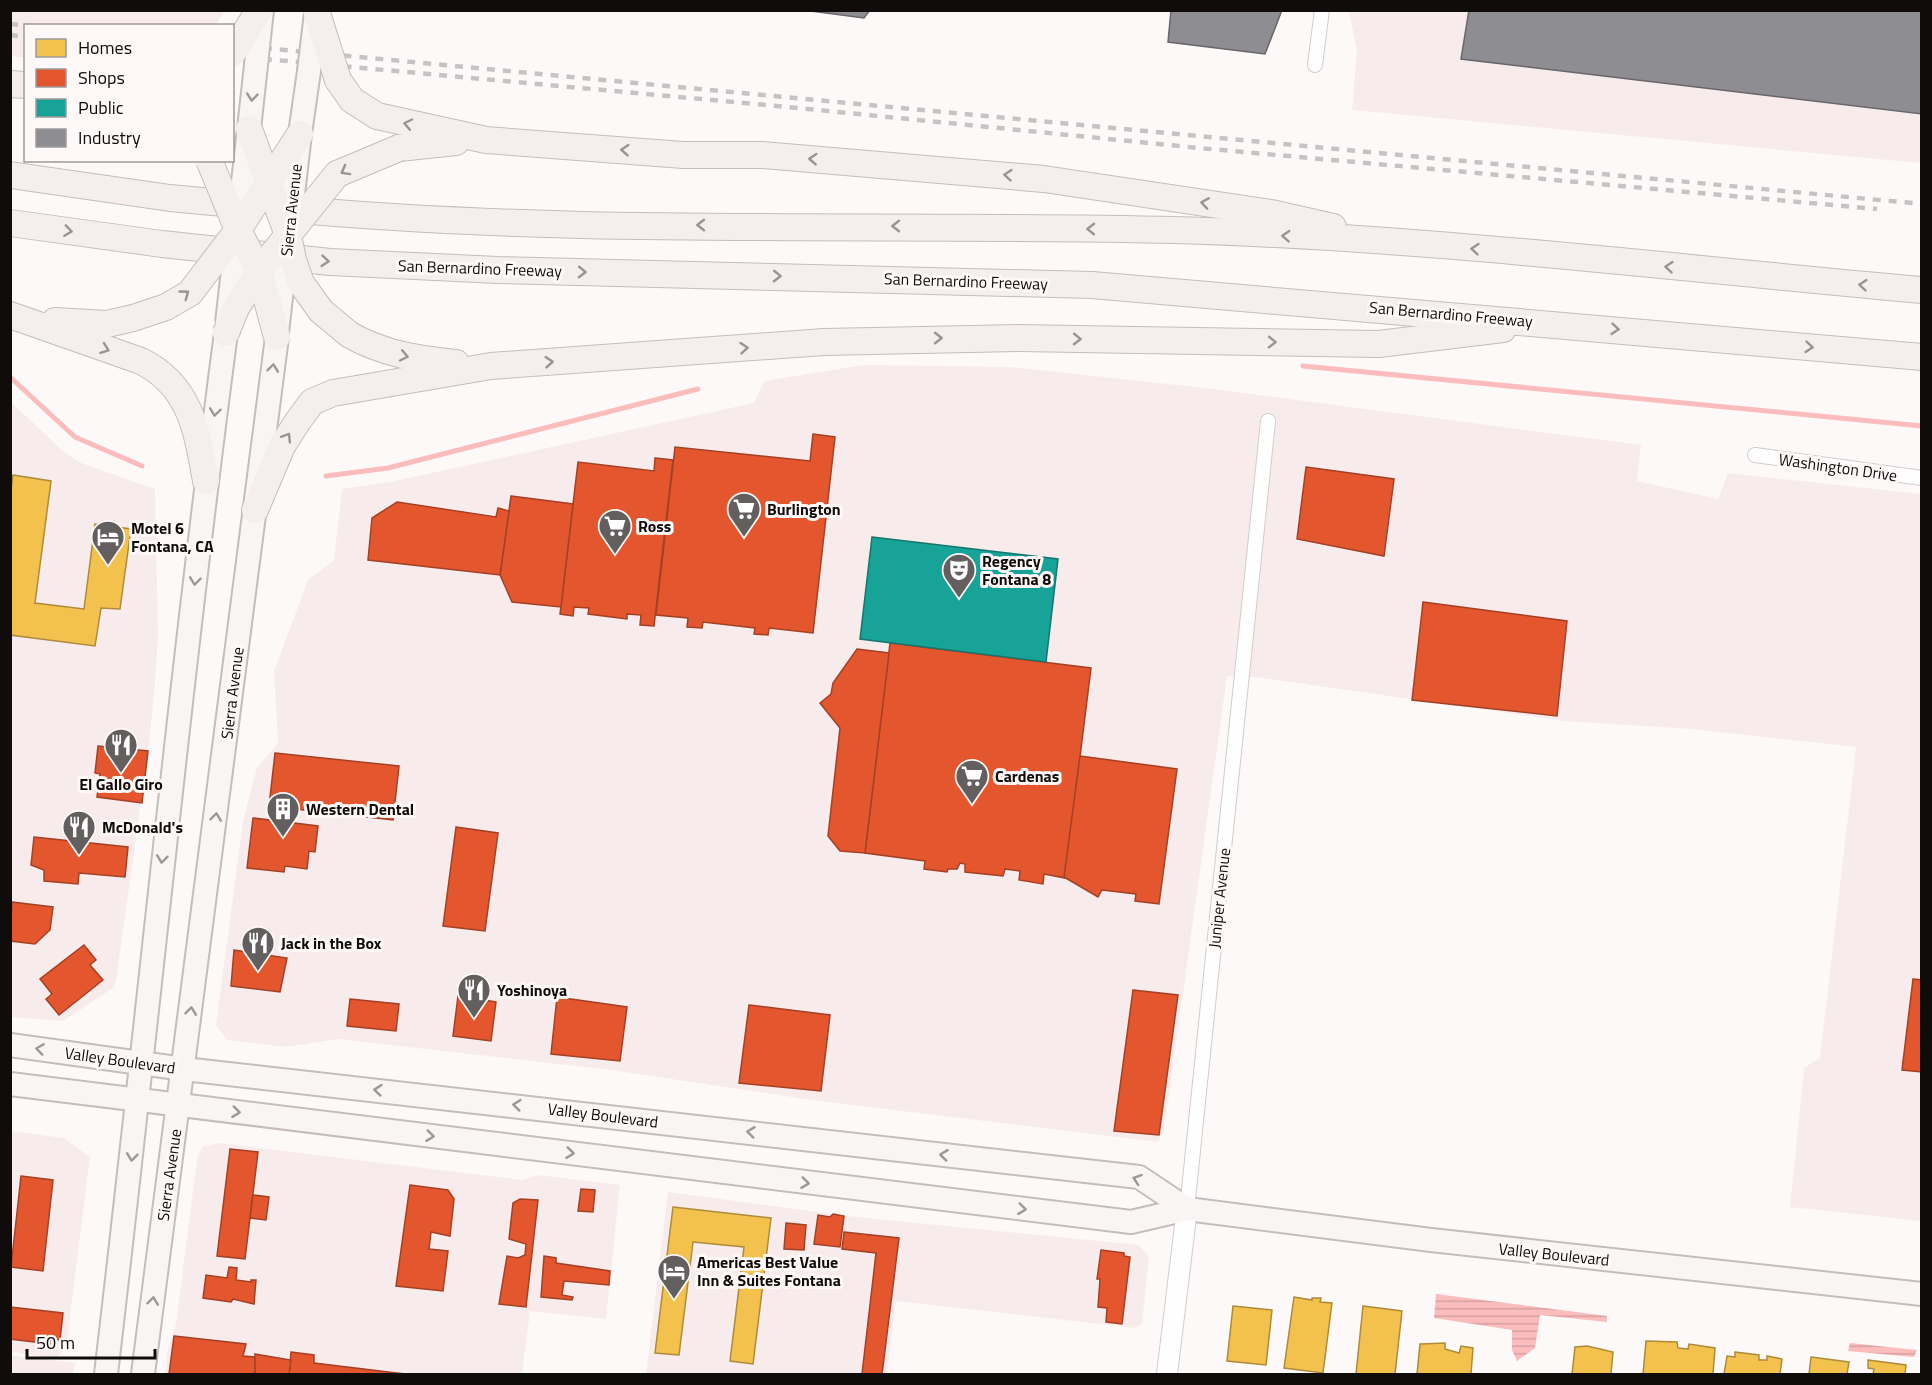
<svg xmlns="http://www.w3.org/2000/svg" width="1932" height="1385" font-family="'Titillium Web',sans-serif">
<defs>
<pattern id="water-rules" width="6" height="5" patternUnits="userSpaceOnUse" patternTransform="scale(1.5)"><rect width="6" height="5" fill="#fbbcbd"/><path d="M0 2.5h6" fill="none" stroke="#d6a0a1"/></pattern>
</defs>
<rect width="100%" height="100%" fill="#fef9f9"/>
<g fill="#f8ebeb">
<path d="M10 11 11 10 224 11 216 25 26 26 25 58 11 56Z"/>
<path d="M1349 11H1921V163L1352 110 1357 51Z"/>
<path d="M864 365 1011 367 1205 388 1641 445 1637 481 1718 499 1728 473 1921 494V1221L1790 1207 1804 1068 1820 1058 1856 747 1692 729 1564 721 1256 677 1227 676 1164 1131 1158 1142 812 1100 611 1070 337 1039 287 1047 227 1040 216 1025 243 821 257 768 278 743 274 671 308 580 334 560 342 489 390 482 754 403 764 381Z"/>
<path d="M10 401 64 452 81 463 155 489 158 633 155 683 149 745 116 981 113 988 63 1021 11 1017Z"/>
<path d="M11 1131 64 1138 90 1157 66 1349 56 1358 11 1352Z"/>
<path d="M220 1143 523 1180 537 1175 620 1185 606 1319 530 1311 522 1374H165L168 1348 176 1324 197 1159 202 1147Z"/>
<path d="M668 1192 847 1216 1139 1245 1149 1257 1142 1324 1135 1328 896 1301 887 1374H646Z"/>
<path d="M11 1355 75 1363 73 1374H11Z"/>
</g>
<g fill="url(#water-rules)">
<path d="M1436 1294 1607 1316V1322L1540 1315 1535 1348 1517 1361 1512 1350V1330L1434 1318Z"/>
<path d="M1850 1343 1917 1350 1914 1357 1848 1351Z"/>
</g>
<g fill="#f2c14e" stroke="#ae8b3a" stroke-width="1.5">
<path d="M13 475 51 481 35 603 84 609 95 524 131 529 120 609 101 608 95 646 10 635V497Z"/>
<path d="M673 1207 771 1218 753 1364 730 1361 744 1247 693 1242 679 1355 655 1353Z"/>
<path d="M1294 1297 1312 1300V1298H1321L1320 1302 1332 1303 1323 1373 1284 1368Z"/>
<path d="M1233 1306 1272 1310 1266 1365 1227 1361Z"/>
<path d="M1363 1306 1402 1311 1395 1374H1356Z"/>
<path d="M1646 1341 1677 1342 1678 1348 1688 1349 1689 1344 1715 1348 1713 1374H1643Z"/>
<path d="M1445 1343V1349L1459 1353 1461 1346 1473 1348 1471 1374H1417L1420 1344Z"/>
<path d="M1587 1346 1613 1352 1611 1374H1572L1575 1347Z"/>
<path d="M1735 1352 1759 1355V1360H1767V1356L1782 1359 1780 1374H1724L1727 1356 1735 1357Z"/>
<path d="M1811 1357 1849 1362 1847 1374H1809Z"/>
<path d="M1868 1360 1906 1365 1905 1374H1873L1874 1369 1868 1368Z"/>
</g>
<g fill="#e4572e" stroke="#a54024" stroke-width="1.5">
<path d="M813 434 835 437 813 633 769 628 768 635 754 634 755 628 703 622 702 628 687 627 688 618 656 615 675 447 810 461Z"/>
<path d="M655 458 673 460 654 626 640 625 641 615 627 614V619L588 614 589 608 574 607 573 616 560 614 578 462 654 471Z"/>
<path d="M1306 467 1394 479 1384 556 1297 539Z"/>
<path d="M511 496 573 504 561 607 512 602 500 575Z"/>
<path d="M397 502 496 517 498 508 509 511 500 575 368 560 372 518Z"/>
<path d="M1423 602 1567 621 1557 716 1412 700Z"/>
<path d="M890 643 1091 668 1065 878 1044 874 1043 884 1019 880 1020 871 1005 869 1003 876 965 872V864L960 863 957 869H948L947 872 924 869 925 861 865 853Z"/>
<path d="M857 649 889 653 865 853 840 851 828 836 840 728 820 703 831 694 833 683Z"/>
<path d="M98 746 148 751 142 803 97 797 100 774 95 773Z"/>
<path d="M275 753 399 766 393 820 269 806Z"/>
<path d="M1080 756 1177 769 1159 904 1135 901 1136 894 1102 890 1098 897 1064 877Z"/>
<path d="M253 818 318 826 315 852 309 851 307 869 285 866 284 872 247 868Z"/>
<path d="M456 827 498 833 485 931 443 926Z"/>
<path d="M34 837 128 847 125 877 79 873 78 884 44 881V870L31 865Z"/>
<path d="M12 902 53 907 50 930 35 944 10 941Z"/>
<path d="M84 945 96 960 90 965 103 980 59 1015 46 999 52 994 40 979Z"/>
<path d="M234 950 287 958 280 992 231 986Z"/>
<path d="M1913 979 1922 980V1072L1902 1070Z"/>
<path d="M1133 990 1178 995 1159 1135 1114 1131Z"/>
<path d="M458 996 496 1002 491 1041 453 1036Z"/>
<path d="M557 997 627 1007 620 1061 551 1054Z"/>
<path d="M350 999 399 1004 396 1031 347 1026Z"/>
<path d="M749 1005 830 1015 821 1091 739 1083Z"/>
<path d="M230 1149 258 1152 245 1259 217 1256Z"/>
<path d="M21 1176 53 1180 43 1271 11 1267Z"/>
<path d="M410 1185 448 1190 454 1199 450 1236 431 1232 429 1249 448 1251 443 1291 396 1286Z"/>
<path d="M581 1189 595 1190 593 1212 578 1211Z"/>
<path d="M253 1195 269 1197 266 1220 250 1218Z"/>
<path d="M520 1199 538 1200 526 1307 499 1304 507 1256 518 1258 525 1255 526 1244 509 1239 513 1203Z"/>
<path d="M833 1214 844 1216 840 1247 814 1244 818 1215 830 1217Z"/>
<path d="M786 1223 806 1225 804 1250 784 1249Z"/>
<path d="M844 1232 899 1238 882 1374H862L876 1253 842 1249Z"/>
<path d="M1101 1250 1124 1253V1256L1130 1257 1122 1324 1106 1322 1107 1308 1098 1307 1100 1279H1097Z"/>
<path d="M544 1256 556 1258V1263L610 1271 609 1285 564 1281 562 1295 573 1297 572 1300 541 1297Z"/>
<path d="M229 1267 237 1268 236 1280 251 1282V1280H256L254 1304 233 1299 231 1302 203 1298 206 1275 227 1278Z"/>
<path d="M10 1307 63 1313 60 1340 50 1339V1344L10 1339Z"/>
<path d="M174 1336 246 1344 243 1356 255 1357V1374H169Z"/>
<path d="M291 1352 314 1355V1363L405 1374H289Z"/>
<path d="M255 1354 291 1360 289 1374H255Z"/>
</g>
<path fill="#17a398" stroke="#15766e" stroke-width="1.5" d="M872 537 1058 559 1046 662 860 639Z"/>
<g fill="#8d8d92" stroke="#68666a" stroke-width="1.5">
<path d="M803 10H870L864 18Z"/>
<path d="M1171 10H1282L1265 54 1168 42Z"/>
<path d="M1469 10H1922V114L1461 59Z"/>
</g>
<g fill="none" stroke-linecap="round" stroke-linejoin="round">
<g stroke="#fbbcbd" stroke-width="5">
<path d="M1303 366 1922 426"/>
<path d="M10 377 75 437 142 466"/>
<path d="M326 476 388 468 698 389"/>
</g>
<g stroke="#d1cccc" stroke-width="16">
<g id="street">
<path d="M1315 65 1322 10"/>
<path d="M1755 455 1922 478"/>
<path d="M1187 1209 1268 421"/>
</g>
</g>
<g stroke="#d1cccc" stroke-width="22">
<path id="secondary" d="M1167 1374 1187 1209"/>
</g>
<g stroke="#c6bcbc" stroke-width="26">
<g id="primary">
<path d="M249 129 256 65"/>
<path d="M300 134 309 71"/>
<path d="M10 1045 184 1069 1139 1177 1187 1209"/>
<path d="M10 1084 1131 1222 1187 1209 1431 1240 1922 1294"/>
<path d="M106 1374C147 1028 180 680 226 333"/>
<path d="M143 1374 277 337"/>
</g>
</g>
<g stroke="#c6bcbc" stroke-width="28">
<g id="highway">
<path d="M338 80 352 100 377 116 486 140 683 155H762L1044 179 1271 213 1333 227"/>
<path d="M10 84 26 85"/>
<path d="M399 148 456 142"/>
<path d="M10 175 170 198 245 205"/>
<path d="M288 209C582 236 880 223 1175 230 1425 237 1674 268 1922 290"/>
<path d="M10 223 162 244 330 262 498 270 1092 285 1922 357"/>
<path d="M10 315 141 361C191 386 197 431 206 481"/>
<path d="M55 321 107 324 133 318"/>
<path d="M350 335C384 354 417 359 456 363"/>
<path d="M255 510 282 446 298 421 312 402 333 393 491 366 824 342 1019 338 1379 344 1503 329"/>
</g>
</g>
<use href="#street" stroke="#fffefe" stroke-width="14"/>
<use href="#secondary" stroke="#fffefe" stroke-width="20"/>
<use href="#primary" stroke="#f9f5f5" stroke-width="22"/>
<use href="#highway" stroke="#f4eeee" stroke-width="26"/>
<g stroke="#c5c4c4" stroke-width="4.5" stroke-dasharray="8 8" stroke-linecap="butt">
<path d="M10 24 30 26"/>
<path d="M10 35 26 37"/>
<path d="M232 45 1922 204"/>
<path d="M232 56 788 107 1199 148 1877 209"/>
</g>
<g stroke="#c6bcbc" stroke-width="26" stroke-linecap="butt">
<g id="primary-bridge">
<path d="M256 65 262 10"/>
<path d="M309 71 316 13"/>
<path d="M227 323 249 129"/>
<path d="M277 332 300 134"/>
</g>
</g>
<g stroke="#c6bcbc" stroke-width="28" stroke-linecap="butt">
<g id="highway-bridge">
<path d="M316 10 338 80"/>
<path d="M232 54 259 10"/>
<path d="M249 129 288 235 293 260 301 283 321 311 350 335"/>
<path d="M209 160 238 230 259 271 277 337"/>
<path d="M133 318 166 307 190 293 238 230 300 134"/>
<path d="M226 333 236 308 259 271 337 174 399 148"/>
</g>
</g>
<use href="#primary-bridge" stroke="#f9f5f5" stroke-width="22"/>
<use href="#highway-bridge" stroke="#f4eeee" stroke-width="26"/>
</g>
<defs><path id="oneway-chevron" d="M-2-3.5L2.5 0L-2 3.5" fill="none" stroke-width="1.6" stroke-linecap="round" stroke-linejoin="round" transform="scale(1.5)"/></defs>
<g stroke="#9c9898">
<use href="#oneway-chevron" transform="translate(252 97) rotate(96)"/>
<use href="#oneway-chevron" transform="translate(273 368) rotate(-83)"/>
<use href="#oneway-chevron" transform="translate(215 412) rotate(97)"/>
<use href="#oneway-chevron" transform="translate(195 581) rotate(97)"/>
<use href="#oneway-chevron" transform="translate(216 817) rotate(-83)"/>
<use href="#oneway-chevron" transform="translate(162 859) rotate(97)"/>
<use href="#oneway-chevron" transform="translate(191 1011) rotate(-83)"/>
<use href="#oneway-chevron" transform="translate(40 1049) rotate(-172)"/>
<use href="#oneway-chevron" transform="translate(378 1090) rotate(-174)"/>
<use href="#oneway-chevron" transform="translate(517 1105) rotate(-174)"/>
<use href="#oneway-chevron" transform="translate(236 1112) rotate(7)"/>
<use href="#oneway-chevron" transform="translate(751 1132) rotate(-173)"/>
<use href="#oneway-chevron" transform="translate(430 1136) rotate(7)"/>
<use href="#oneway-chevron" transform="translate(570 1153) rotate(7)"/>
<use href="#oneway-chevron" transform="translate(944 1155) rotate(-173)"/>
<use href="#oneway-chevron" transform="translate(132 1157) rotate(97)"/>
<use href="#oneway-chevron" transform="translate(1137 1179) rotate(-161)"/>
<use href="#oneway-chevron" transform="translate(805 1183) rotate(7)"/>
<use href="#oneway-chevron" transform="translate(1022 1209) rotate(7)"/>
<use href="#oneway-chevron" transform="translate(153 1301) rotate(-83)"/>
</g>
<g stroke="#999494">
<use href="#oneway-chevron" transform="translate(408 124) rotate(-168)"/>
<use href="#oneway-chevron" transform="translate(625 150) rotate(-176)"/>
<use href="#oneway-chevron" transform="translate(813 159) rotate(-176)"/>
<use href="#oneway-chevron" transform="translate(345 171) rotate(151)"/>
<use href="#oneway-chevron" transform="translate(1008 175) rotate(-175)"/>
<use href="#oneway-chevron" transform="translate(1205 203) rotate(-171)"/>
<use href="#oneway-chevron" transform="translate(701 225) rotate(-180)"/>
<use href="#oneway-chevron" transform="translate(896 226) rotate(-180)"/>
<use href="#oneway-chevron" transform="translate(1091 229) rotate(-179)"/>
<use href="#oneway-chevron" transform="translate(68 231) rotate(8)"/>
<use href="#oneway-chevron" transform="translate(1286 236) rotate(-177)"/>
<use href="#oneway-chevron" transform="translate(1475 249) rotate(-175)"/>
<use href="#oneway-chevron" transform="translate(325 261) rotate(5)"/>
<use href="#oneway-chevron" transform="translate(1669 267) rotate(-175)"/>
<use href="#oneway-chevron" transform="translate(582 272) rotate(1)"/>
<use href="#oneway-chevron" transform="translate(777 276) rotate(1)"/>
<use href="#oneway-chevron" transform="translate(1863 285) rotate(-175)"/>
<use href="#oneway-chevron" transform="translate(185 294) rotate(-36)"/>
<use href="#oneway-chevron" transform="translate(1615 329) rotate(5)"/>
<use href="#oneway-chevron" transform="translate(938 338)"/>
<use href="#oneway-chevron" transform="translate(1077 339) rotate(1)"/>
<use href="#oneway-chevron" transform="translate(1272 342) rotate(1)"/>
<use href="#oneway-chevron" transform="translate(1809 347) rotate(5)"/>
<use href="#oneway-chevron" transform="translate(744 348) rotate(-5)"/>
<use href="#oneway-chevron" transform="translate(105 349) rotate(20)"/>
<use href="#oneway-chevron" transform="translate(404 356) rotate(12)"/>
<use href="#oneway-chevron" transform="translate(549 362) rotate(-4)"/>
<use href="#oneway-chevron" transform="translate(287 437) rotate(-58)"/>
</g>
<defs>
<g id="supermarket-pin" transform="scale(1.725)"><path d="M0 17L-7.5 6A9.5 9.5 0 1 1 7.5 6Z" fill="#645f5f" stroke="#fff8f8"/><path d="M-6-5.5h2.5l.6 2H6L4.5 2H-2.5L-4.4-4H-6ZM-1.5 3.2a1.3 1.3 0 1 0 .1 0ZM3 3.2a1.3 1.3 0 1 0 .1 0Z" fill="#fff"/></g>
<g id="hotel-pin" transform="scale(1.725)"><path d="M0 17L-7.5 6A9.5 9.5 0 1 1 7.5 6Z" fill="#645f5f" stroke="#fff8f8"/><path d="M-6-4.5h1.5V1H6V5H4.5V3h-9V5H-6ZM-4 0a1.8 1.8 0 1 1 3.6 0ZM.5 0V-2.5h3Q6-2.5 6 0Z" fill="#fff"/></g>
<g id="theatre-pin" transform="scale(1.725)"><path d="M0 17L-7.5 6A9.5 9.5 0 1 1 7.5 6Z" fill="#645f5f" stroke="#fff8f8"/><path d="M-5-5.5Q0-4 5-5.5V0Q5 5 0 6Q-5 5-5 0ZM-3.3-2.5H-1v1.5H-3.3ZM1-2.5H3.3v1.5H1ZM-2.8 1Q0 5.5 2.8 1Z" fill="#fff"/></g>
<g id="restaurant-pin" transform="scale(1.725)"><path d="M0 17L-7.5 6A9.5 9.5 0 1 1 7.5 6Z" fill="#645f5f" stroke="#fff8f8"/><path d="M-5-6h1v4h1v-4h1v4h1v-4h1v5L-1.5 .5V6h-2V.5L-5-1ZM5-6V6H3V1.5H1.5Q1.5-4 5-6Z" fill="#fff"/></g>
<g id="building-pin" transform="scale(1.725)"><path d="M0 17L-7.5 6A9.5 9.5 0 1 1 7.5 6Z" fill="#645f5f" stroke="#fff8f8"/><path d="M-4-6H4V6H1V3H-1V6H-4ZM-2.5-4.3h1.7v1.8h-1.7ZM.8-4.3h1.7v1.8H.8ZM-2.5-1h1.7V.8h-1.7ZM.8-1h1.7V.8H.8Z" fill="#fff"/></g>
</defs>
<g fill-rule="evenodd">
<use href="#supermarket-pin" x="744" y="509"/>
<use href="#supermarket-pin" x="615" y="526"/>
<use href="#hotel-pin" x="108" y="537"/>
<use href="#theatre-pin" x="959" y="570"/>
<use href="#restaurant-pin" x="121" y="745"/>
<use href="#supermarket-pin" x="972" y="776"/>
<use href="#building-pin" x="283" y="809"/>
<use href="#restaurant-pin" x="79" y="827"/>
<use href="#restaurant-pin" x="258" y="943"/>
<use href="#restaurant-pin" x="474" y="990"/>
<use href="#hotel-pin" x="674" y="1271"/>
</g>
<g text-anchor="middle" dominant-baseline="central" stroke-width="6" stroke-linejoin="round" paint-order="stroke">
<g font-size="16" fill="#110c0c" stroke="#fff8f8">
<text transform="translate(291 210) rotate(-84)">Sierra Avenue</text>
<text transform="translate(480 268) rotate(2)">San Bernardino Freeway</text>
<text transform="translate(966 281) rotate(2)">San Bernardino Freeway</text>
<text transform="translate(1451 314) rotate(5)">San Bernardino Freeway</text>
<text transform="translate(1838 467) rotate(8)">Washington Drive</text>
<text transform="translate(232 693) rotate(-83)">Sierra Avenue</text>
<text transform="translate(1219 898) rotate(-84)">Juniper Avenue</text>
<text transform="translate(120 1060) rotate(8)">Valley Boulevard</text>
<text transform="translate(603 1115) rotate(7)">Valley Boulevard</text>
<text transform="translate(169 1175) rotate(-82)">Sierra Avenue</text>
<text transform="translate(1554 1254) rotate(6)">Valley Boulevard</text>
</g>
<g font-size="16" font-weight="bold" fill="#110c0c" stroke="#fff8f8" text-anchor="start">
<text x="767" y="509">Burlington</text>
<text x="638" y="526">Ross</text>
<text x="131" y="528">Motel 6<tspan x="131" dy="18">Fontana, CA</tspan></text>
<text x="982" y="561">Regency<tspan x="982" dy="18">Fontana 8</tspan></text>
<text x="995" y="776">Cardenas</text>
<text x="121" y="784" text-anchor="middle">El Gallo Giro</text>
<text x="306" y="809">Western Dental</text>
<text x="102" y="827">McDonald's</text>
<text x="281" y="943">Jack in the Box</text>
<text x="497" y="990">Yoshinoya</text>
<text x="697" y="1262">Americas Best Value<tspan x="697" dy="18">Inn &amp; Suites Fontana</tspan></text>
</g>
</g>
<rect width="1932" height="1385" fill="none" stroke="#110c0c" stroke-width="24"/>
<rect x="24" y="24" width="210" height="138" fill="#fff8f8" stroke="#a09a9a" stroke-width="1.5"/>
<rect x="36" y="39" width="30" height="18" fill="#f2c14e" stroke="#a09a9a" stroke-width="1.5"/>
<text x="78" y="54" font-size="18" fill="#110c0c">Homes</text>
<rect x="36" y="69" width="30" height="18" fill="#e4572e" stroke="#a09a9a" stroke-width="1.5"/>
<text x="78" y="84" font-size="18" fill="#110c0c">Shops</text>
<rect x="36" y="99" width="30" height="18" fill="#17a398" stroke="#a09a9a" stroke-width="1.5"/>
<text x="78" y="114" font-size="18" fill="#110c0c">Public</text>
<rect x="36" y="129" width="30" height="18" fill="#8d8d92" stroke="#a09a9a" stroke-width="1.5"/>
<text x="78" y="144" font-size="18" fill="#110c0c">Industry</text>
<path d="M27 1349v9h128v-9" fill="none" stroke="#110c0c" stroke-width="3"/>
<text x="36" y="1349" font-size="18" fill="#110c0c" stroke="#fff8f8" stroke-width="4.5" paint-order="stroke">50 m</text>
</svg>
